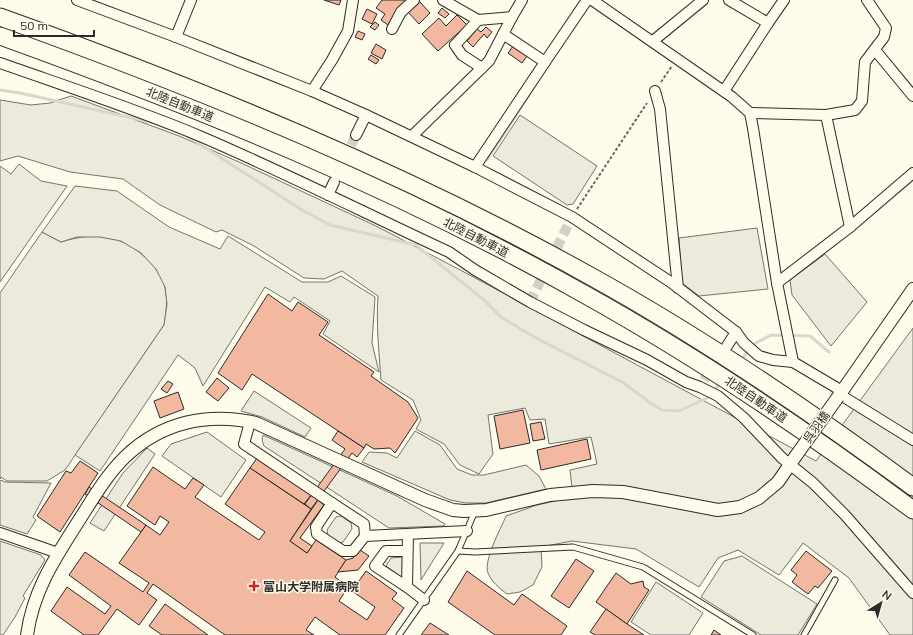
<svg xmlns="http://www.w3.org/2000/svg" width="913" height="635" font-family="Mulish,'Noto Sans JP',sans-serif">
<rect width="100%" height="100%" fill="#fdfbea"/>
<g fill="#ecebdb" stroke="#74746e">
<path d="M71 96 179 136 239 162 376 226 464 272 816 461 913 328V635H890L849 578 803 543 779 575 738 550 718 558 699 587 636 549 572 541 541 547 542 567 533 585 520 592 507 594C499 588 492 582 488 573 483 561 501 528 506 516L537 505 573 497 570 470 597 464 591 437 549 444 545 419 530 420 525 408 488 415 493 454 479 474 460 465 444 444 416 429 421 420 413 400 381 380C379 352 376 324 378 296L342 271 324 279 304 278 254 246 222 230 216 232 160 205 123 179 70 172 18 156 0 161V100L31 105 50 103Z"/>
<path d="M42 232 61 242C96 231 124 235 150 262 156 269 164 279 165 288 168 301 166 313 164 325L65 470 47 481H7L1 477 0 479V293Z"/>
<path d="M254 391 311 428 305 437 262 417 241 411Z"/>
<path d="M263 435 397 496 445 524 444 526 389 528 264 446 262 440Z"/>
<path d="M341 516 351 523 352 529 343 542 338 543 328 535 327 530 336 517Z"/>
<path d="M420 543H444L421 580Z"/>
<path d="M403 557V578L386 566 391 558Z"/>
</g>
<g fill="#eceadb" stroke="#74746e">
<path d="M520 115 597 166 573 204 567 205 493 156Z"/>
<path d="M19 164 41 181 67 186 0 282V166L11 174Z"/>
<path d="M75 186 117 191 169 227 220 249 228 236 302 282H328L341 276 375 297 372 343 379 372 323 334 330 321 294 297 290 302 265 287 203 386 195 368 178 355 100 471 75 455 164 325 167 304 165 287 156 269 141 253 121 241 100 237H77L61 242 42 232Z"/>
<path d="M757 228 768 289 699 296 682 283 679 238Z"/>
<path d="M825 254 867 302 831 346 792 295 790 280Z"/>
<path d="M415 431 440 445 457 469 472 475H484L526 465 539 476 546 489 486 503H466L450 500 362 462 369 452 387 453 397 458Z"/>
<path d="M207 432 246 460 221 497 162 456 171 444Z"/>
<path d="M147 448 155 454 104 531 90 523 123 473Z"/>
<path d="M1 480 5 482 51 483 33 517 36 520 27 534 0 525V481Z"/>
<path d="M0 541 41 555 45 560 23 596 25 598 15 617 3 635H0Z"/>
<path d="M742 556 817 604 798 635H761L701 597 724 561Z"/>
<path d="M656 582 703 613 689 635H651L631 622Z"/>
</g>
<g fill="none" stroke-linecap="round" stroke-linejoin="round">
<g stroke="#d8d7c9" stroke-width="3">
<path d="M0 90 20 93 155 123"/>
<path d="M187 136 302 210 330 225 416 245 484 300 501 317 536 338 624 383 649 402 662 410 679 411 709 397 720 383"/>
<path d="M487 160 538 81"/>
<path d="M740 361 754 344 771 335 810 336 829 352"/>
</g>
</g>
<g fill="#f2b8a0" stroke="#2b2b2b">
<path d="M324 0H341L339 5Z"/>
<path d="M382 0H407L388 25 381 20 385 14 376 8Z"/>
<path d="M419 1 430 13 419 24 408 12Z"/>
<path d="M442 8 449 14 445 18 438 13Z"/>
<path d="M367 9 377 14 372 24 362 19Z"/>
<path d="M457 15 467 25 438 51 422 34 439 18 446 26Z"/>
<path d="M375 22 379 25 375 30 370 27Z"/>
<path d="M486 27 492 32 487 38 484 34 473 47 467 41 477 29 481 32Z"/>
<path d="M358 31 365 34 362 40 355 37Z"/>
<path d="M376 44 386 50 382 59 371 53Z"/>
<path d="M513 46 527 56 522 63 508 53Z"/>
<path d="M371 55 379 60 376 64 368 59Z"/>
<path d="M268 294 292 311 298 302 328 322 319 335 374 372 371 376 408 402 418 418 395 453 390 448 374 449 366 444 364 448 252 374 242 390 218 373Z"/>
<path d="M217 378 229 388 218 401 206 392Z"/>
<path d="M168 381 173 384 167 393 161 389Z"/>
<path d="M178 392 184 409 160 418 154 401Z"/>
<path d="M523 410 530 443 500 449 494 416Z"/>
<path d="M541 422 545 439 533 441 530 424Z"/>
<path d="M338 431 364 448 357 457 352 453 311 509 305 504 345 449 332 440Z"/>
<path d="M587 439 591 459 541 470 537 450Z"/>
<path d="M257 458 311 495 304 504 250 468Z"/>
<path d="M80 461 98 473 60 532 37 516 66 471 71 473Z"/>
<path d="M153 467 185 489 193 478 204 485 195 497 259 540 265 532 225 504 250 468 311 509 290 541 307 553 316 540 346 560 335 577 348 587 339 601 367 620 375 607 352 591 366 571 397 593 392 599 404 608 385 635H340L315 617 306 630 314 635H225L153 584 147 593 157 600 139 625 117 609 98 635H84L51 611 67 587 105 614 111 606 69 575 85 552 143 592 149 583 119 563 146 525 160 535 169 522 160 516 155 525 127 506Z"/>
<path d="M89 487 146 525 141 532 85 494Z"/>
<path d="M318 500 324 505 300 538 312 546 307 553 290 541Z"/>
<path d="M360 550 369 556 358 570 338 572 346 560 353 558Z"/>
<path d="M806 551 832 571 818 588 815 586 808 594 792 582 797 575 791 570Z"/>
<path d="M576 559 594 571 569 608 551 596Z"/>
<path d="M467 571 514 605 522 594 567 626 561 635H495L448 602Z"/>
<path d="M616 573 631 584 643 581 644 587 649 590 627 624 596 602Z"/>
<path d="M165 604 208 635H162L149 626Z"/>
<path d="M606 609 627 624 644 635H595L590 632Z"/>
<path d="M430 623 449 635H421Z"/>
<path d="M714 630 721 635H711Z"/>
</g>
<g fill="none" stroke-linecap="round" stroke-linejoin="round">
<g stroke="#d3d1c4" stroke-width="10" stroke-dasharray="10 5" stroke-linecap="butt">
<path d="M345 159 356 135"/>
<path d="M530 302 572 217"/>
<path d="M704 380 724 351"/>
</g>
<g stroke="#2b2b2b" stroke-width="7">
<g id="service">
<path d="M458 551 475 552 573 547 643 567 753 635"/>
<path d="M399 635 458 551 475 511"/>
<path d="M804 635 835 580"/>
</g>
</g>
<g stroke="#2b2b2b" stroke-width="12">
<g id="minor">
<path d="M77 0 176 37 312 91 366 115 475 167 572 217 672 283 736 332 744 343 759 356 773 360 793 362"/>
<path d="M443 0 478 20 512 17"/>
<path d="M592 0 732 97 750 113 753 128 777 283 793 362 842 391"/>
<path d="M729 0 768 23 784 0"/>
<path d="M478 20 455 45 462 55 482 68"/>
<path d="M392 29 401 12 414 0"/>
<path d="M503 34 545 62 587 0"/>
<path d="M176 37 191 0"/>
<path d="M653 41 703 0"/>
<path d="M875 50 913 96"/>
<path d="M0 63C68 87 136 109 202 137 286 173 367 214 449 252L475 270 530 302 584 330 647 360 686 382 700 387 718 396 744 418 782 458 813 483 845 515 913 593"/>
<path d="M312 91 332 60 348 31 353 0"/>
<path d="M655 91 660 109 678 288"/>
<path d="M724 91 768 23"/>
<path d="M750 113 826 115 850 227"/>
<path d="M826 115 855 110 862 101 865 62 884 37 886 28 867 0"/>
<path d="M356 135 366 115"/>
<path d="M412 136 489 61 512 17 522 0"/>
<path d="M475 167 545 62"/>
<path d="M328 195 334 182"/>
<path d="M777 283 850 227 913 173"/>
<path d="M727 346 736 332"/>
<path d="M839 394 913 440"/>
<path d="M250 422 244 444 332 503"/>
<path d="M0 533 58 553"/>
<path d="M408 534 407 587 424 600"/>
<path d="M365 536 353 551H343L317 534 316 527 332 503 364 524 365 536 467 531"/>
<path d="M407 587 375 566 386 551H407"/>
</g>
</g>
<g stroke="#2b2b2b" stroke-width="14">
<g id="tertiary">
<path d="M838 397 913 289"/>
<path d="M27 635C33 592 53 561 76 525 91 502 106 475 126 456 162 422 208 412 256 423L425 500 453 510 464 511 486 510 550 495 593 491 623 492 718 510 740 507 759 498 778 482 795 457"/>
</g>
</g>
<g stroke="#2b2b2b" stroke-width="19">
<g id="motorway">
<path d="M0 17C203 90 404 172 592 277 704 339 810 411 913 487"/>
<path d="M0 36C200 108 398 189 584 294 699 358 807 431 913 510"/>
</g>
</g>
<g stroke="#6a6964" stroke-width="2" stroke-dasharray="3 2" stroke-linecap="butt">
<path d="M661 82 672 66"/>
<path d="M577 209 647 103"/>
</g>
<use href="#service" stroke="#fdfbea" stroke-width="5"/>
<use href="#minor" stroke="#fdfbea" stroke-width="10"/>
<use href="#tertiary" stroke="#fdfbea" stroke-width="12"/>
<use href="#motorway" stroke="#fdfbea" stroke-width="17"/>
<g stroke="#2b2b2b" stroke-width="14" stroke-linecap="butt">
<path id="tertiary-bridge" d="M795 457 838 397"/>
</g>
<use href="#tertiary-bridge" stroke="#fdfbea" stroke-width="12"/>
</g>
<path fill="#c62828" stroke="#fdfbea" stroke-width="1.5" d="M252 580h4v4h4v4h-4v4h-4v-4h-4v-4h4z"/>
<g text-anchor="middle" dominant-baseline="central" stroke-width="3" stroke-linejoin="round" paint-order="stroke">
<g font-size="12" fill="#2b2b2b" stroke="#fdfbea">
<text transform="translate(180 104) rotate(22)">北陸自動車道</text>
<text transform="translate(476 237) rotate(27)">北陸自動車道</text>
<text transform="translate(756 399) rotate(34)">北陸自動車道</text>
<text transform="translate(816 427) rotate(-55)">呉羽橋</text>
</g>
<g font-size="12" font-weight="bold" fill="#2b2b2b" stroke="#fdfbea" text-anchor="start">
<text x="263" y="586">富山大学附属病院</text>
</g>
</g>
<g transform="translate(881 603) rotate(37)" stroke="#fdfbea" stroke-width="3" paint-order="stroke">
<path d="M0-3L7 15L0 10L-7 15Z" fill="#2b2b2b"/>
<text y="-6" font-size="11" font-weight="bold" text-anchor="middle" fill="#2b2b2b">N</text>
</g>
<path d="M14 30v6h80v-6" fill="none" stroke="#2b2b2b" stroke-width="2"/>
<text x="20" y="30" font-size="12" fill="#2b2b2b" stroke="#fdfbea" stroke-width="3" paint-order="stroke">50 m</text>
</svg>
